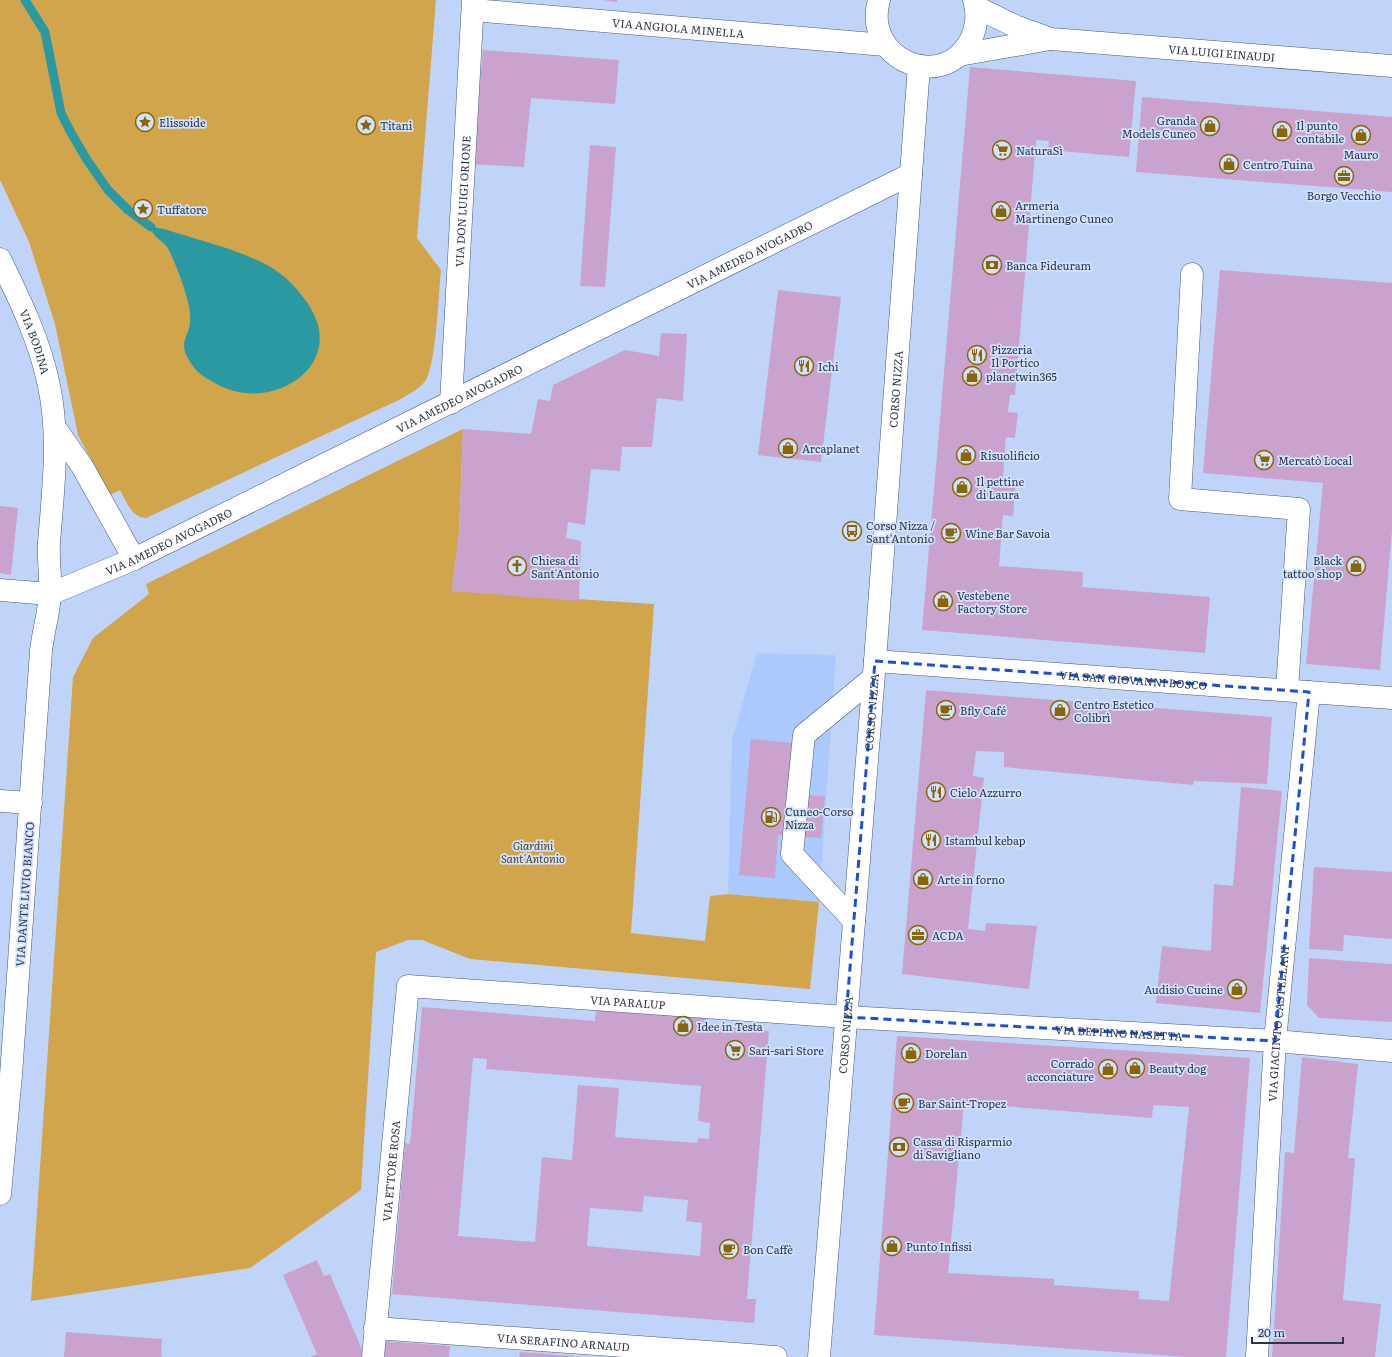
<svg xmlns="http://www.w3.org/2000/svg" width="1392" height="1357" font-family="Literata,serif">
<rect width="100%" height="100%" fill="#c0d4fa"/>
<path fill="#acc9fe" d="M757 653 836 655 819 902 728 894 732 739Z"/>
<g fill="#d1a54b">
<path d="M0 0H436L417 238 441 270C438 298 437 353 427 378 422 388 410 393 401 399L146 518C132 518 126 501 120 490L110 495 78 435 55 324 29 242 0 180Z"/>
<path d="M463 429 459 533 452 591 654 604 631 933 705 941 710 896 728 894 819 902 810 989 470 959 422 940H408L376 952 361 1190 250 1268 31 1301 73 677 93 638 149 594 146 584Z"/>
</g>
<path fill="#2b99a2" d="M151 227 164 229C195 239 229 247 259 261 276 268 292 282 303 297 356 363 271 418 213 382 208 379 202 376 198 372 192 366 184 354 184 346 184 338 190 330 190 322 191 315 189 305 187 298 183 283 176 265 169 250 164 240 153 239 151 227Z"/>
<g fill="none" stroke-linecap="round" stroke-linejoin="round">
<path stroke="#2b99a2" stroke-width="9" d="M25 0 45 32 61 113 70 131 87 160 108 190 128 210 151 227"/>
</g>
<g fill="#c9a3cd" fill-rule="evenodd">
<path d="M602 0H617V2Z"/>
<path d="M483 50 619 60 615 104 531 98 524 167 472 164Z"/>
<path d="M970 67 1136 81 1129 157 1048 150 1049 141 1036 140 1015 395H1010L1008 412 1018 413 1015 438 1006 437 1003 477 1016 478 1013 516 1003 515 999 566 1083 572 1082 587 1210 597 1205 653 922 630Z"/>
<path d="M1142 97 1392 117V192L1136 172Z"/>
<path d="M590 145 616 147 605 287 580 286Z"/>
<path d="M1220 270 1392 283V530L1380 670 1306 664 1323 483 1203 473Z"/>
<path d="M778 290 841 297 821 462 758 455Z"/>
<path d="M661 333 687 334 683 401 657 398 652 447H622L620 471 591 469 585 525 568 522 566 538 581 541 579 601 452 591 459 533 463 429 531 434 538 399 550 401 553 385 625 350 659 356Z"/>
<path d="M0 506 18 508 11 575 0 573Z"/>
<path d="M926 690 1272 717 1267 784 1194 781 1193 785 1004 767V752L976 751 973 776 984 778 968 929 985 931 986 923 1037 926 1029 989 902 974Z"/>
<path d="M751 739 792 743 787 794 825 796 821 838 778 835 775 878 739 875Z"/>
<path d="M1241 787 1282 791 1260 1013 1156 1003 1162 946 1211 951 1214 884 1233 886Z"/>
<path d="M1314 867 1392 872V939L1344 935 1343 951 1309 949Z"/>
<path d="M1309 958 1392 964V1022L1319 1018 1307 1005Z"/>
<path d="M422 1007 595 1021 596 1008 706 1017V1025L769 1031 747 1299H756L754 1323 392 1294 405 1143 410 1144ZM473 1058 487 1059 486 1069 701 1086 698 1121 710 1123 709 1139 698 1138 697 1143 615 1137 619 1088 578 1085 572 1160 542 1157 535 1242 458 1236ZM644 1196 688 1200 686 1221 702 1223 700 1256 587 1246 590 1208 642 1212Z"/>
<path d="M897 1036 1250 1058 1226 1357H1187L874 1335ZM1154 1097 1153 1105 1189 1107 1169 1301 1139 1299V1291L1054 1285V1279L948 1273 964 1103 1152 1118Z"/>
<path d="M1302 1057 1358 1064 1348 1158H1355L1343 1300 1381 1304 1375 1357H1272L1285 1152 1294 1153Z"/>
<path d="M317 1260 324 1276 330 1274 365 1357H310L317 1354 283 1275Z"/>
<path d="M66 1332 162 1339 161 1356 164 1357H64Z"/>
<path d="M383 1341 450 1346 449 1357H382Z"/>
<path d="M520 1352 574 1356V1357H519Z"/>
</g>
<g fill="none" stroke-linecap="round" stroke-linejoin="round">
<g stroke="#445982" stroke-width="23">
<g id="minor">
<path id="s1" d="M976 7 1015 26 1051 39 1392 66"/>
<path id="s2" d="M473 10 885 45"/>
<path d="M959 55 1050 39"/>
<path id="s3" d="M0 259C20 300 40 341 49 386 60 437 53 491 49 543 48 560 51 577 50 594 49 613 43 632 41 651L11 1075 0 1194"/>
<path d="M1192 274 1180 499 1299 509 1287 690"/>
<path id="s4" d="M451 403 473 0"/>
<path d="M56 429 82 466 134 559"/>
<path id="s5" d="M0 590 50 594 134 559 911 174"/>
<path id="s6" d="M875 661 1392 698"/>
<path d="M0 801 31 803"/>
<path d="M854 921 792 854 804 735 872 679"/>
<path id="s7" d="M375 1328 776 1357"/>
<path id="s8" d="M373 1357 408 986 846 1017 1275 1041 1392 1051"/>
<path id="s9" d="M1257 1357 1275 1041 1309 692"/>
</g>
</g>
<g stroke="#445982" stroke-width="23">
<g id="major">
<path d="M879 0C862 60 944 94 971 39 977 26 978 13 974 0"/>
<path id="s10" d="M819 1357 875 661 919 66"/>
</g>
</g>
<use href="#minor" stroke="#fff" stroke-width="22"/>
<use href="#major" stroke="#fff" stroke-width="22"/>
</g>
<path fill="none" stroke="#1d4ed8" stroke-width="3" stroke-dasharray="8 5" stroke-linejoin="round" d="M875 661 1309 692 1275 1041 846 1017Z"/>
<defs>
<g id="sight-ring" transform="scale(1)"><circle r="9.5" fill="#d1e1fe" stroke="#8a6503" stroke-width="1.5"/><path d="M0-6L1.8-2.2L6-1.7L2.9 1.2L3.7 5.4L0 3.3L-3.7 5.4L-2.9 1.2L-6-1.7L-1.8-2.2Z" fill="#8a6503"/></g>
<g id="shop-ring" transform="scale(1)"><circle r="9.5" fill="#d1e1fe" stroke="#8a6503" stroke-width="1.5"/><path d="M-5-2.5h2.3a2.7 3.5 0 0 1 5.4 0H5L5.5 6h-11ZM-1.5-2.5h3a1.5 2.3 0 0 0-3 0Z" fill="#8a6503"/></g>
<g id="supermarket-ring" transform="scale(1)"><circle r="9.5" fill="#d1e1fe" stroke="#8a6503" stroke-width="1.5"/><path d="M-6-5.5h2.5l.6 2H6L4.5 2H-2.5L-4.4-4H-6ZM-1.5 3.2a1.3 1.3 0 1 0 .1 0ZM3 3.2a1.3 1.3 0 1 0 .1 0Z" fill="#8a6503"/></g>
<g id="office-ring" transform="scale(1)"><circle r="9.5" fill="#d1e1fe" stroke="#8a6503" stroke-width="1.5"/><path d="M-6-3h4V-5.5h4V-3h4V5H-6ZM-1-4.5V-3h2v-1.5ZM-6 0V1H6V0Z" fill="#8a6503"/></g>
<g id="bank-ring" transform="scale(1)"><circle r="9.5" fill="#d1e1fe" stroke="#8a6503" stroke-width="1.5"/><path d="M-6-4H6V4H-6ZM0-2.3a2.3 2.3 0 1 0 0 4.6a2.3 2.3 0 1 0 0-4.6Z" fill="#8a6503"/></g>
<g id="restaurant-ring" transform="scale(1)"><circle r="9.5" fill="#d1e1fe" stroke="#8a6503" stroke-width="1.5"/><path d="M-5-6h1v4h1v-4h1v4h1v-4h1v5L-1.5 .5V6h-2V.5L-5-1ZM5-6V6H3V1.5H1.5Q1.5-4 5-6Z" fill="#8a6503"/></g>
<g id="bus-ring" transform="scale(1)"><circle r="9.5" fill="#d1e1fe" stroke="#8a6503" stroke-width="1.5"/><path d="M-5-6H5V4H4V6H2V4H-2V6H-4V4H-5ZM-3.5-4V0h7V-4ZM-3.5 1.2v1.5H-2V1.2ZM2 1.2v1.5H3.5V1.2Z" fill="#8a6503"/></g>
<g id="cafe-ring" transform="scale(1)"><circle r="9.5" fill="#d1e1fe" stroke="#8a6503" stroke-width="1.5"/><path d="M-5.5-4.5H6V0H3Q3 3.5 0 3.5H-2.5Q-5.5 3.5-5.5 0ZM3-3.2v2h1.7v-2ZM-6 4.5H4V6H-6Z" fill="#8a6503"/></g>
<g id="church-ring" transform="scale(1)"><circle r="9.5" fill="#d1e1fe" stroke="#8a6503" stroke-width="1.5"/><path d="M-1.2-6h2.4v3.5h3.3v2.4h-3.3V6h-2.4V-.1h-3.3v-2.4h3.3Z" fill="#8a6503"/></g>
<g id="fuel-ring" transform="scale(1)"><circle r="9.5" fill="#d1e1fe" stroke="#8a6503" stroke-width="1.5"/><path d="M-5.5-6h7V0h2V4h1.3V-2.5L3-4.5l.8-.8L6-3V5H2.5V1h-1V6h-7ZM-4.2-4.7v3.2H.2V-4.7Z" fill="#8a6503"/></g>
</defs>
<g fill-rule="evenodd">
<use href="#sight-ring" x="145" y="122"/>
<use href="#sight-ring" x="366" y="125"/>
<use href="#shop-ring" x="1210" y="126"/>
<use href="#shop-ring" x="1282" y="131"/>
<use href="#shop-ring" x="1361" y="135"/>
<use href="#supermarket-ring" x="1002" y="150"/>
<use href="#shop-ring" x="1229" y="164"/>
<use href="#office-ring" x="1344" y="176"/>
<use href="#sight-ring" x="143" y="209"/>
<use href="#shop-ring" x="1001" y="211"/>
<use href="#bank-ring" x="992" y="265"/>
<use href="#restaurant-ring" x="977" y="355"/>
<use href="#restaurant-ring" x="804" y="366"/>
<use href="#shop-ring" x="972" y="376"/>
<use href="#shop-ring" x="788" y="448"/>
<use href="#shop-ring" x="966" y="455"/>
<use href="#supermarket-ring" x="1264" y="460"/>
<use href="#shop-ring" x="962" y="487"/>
<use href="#bus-ring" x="852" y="531"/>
<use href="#cafe-ring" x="951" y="533"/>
<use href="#church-ring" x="517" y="566"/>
<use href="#shop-ring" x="1356" y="566"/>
<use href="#shop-ring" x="943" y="601"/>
<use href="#cafe-ring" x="946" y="710"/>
<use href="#shop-ring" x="1060" y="710"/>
<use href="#restaurant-ring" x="936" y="792"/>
<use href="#fuel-ring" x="771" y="817"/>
<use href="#restaurant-ring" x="931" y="840"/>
<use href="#shop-ring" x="923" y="879"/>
<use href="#office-ring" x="918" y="935"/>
<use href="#shop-ring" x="1237" y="989"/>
<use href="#shop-ring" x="683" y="1026"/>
<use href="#supermarket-ring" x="735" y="1050"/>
<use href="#shop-ring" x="911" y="1053"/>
<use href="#shop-ring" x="1135" y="1068"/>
<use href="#shop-ring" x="1108" y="1069"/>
<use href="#cafe-ring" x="904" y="1103"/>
<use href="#bank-ring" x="899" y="1147"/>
<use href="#shop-ring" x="892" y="1246"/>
<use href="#cafe-ring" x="729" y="1249"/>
</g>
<g text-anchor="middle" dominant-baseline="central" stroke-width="3.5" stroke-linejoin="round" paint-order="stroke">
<g font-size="11" fill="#2c3649" stroke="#d1e1fe">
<text stroke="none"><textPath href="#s2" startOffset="206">VIA ANGIOLA MINELLA</textPath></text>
<text stroke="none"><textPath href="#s1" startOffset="253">VIA LUIGI EINAUDI</textPath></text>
<text stroke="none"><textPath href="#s4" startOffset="202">VIA DON LUIGI ORIONE</textPath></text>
<text stroke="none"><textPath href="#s5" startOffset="828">VIA AMEDEO AVOGADRO</textPath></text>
<text stroke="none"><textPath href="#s3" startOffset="90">VIA BODINA</textPath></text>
<text stroke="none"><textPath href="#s10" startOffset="971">CORSO NIZZA</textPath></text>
<text stroke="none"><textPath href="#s5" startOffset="504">VIA AMEDEO AVOGADRO</textPath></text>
<text stroke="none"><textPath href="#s5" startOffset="180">VIA AMEDEO AVOGADRO</textPath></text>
<text stroke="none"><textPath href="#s6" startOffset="259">VIA SAN GIOVANNI BOSCO</textPath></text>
<text stroke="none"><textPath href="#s10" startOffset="647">CORSO NIZZA</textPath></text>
<text transform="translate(24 894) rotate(-86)">VIA DANTE LIVIO BIANCO</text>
<text stroke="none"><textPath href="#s8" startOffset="593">VIA PARALUP</textPath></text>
<text stroke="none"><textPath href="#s9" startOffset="334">VIA GIACINTO CASTELLANI</textPath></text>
<text stroke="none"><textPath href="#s8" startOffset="1085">VIA BEPPINO NASETTA</textPath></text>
<text stroke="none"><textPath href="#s10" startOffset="323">CORSO NIZZA</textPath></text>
<text stroke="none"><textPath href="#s8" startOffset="187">VIA ETTORE ROSA</textPath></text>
<text stroke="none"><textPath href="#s7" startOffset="189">VIA SERAFINO ARNAUD</textPath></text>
</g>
<g font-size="11" fill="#2c3649" stroke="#d1e1fe" text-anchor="start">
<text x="1196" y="120" text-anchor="end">Granda<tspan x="1196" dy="13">Models Cuneo</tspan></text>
<text x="159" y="122">Elissoide</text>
<text x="380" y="125">Titani</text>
<text x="1296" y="125">Il punto<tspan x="1296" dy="13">contabile</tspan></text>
<text x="1016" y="150">NaturaSì</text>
<text x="1361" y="154" text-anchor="middle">Mauro</text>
<text x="1243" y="164">Centro Tuina</text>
<text x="1344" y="195" text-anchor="middle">Borgo Vecchio</text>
<text x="1015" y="205">Armeria<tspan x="1015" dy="13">Martinengo Cuneo</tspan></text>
<text x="157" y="209">Tuffatore</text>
<text x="1006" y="265">Banca Fideuram</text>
<text x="991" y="349">Pizzeria<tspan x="991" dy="13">Il Portico</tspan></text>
<text x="818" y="366">Ichi</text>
<text x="986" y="376">planetwin365</text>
<text x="802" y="448">Arcaplanet</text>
<text x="980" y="455">Risuolificio</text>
<text x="1278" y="460">Mercatò Local</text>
<text x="976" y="481">Il pettine<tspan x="976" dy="13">di Laura</tspan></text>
<text x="866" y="525">Corso Nizza /<tspan x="866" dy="13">Sant'Antonio</tspan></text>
<text x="965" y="533">Wine Bar Savoia</text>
<text x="531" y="560">Chiesa di<tspan x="531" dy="13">Sant'Antonio</tspan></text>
<text x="1342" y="560" text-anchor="end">Black<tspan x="1342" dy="13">tattoo shop</tspan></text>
<text x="957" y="595">Vestebene<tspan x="957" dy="13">Factory Store</tspan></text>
<text x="1074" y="704">Centro Estetico<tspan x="1074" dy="13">Colibrì</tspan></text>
<text x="960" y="710">Bfly Café</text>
<text x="950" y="792">Cielo Azzurro</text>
<text x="785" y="811">Cuneo-Corso<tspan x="785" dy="13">Nizza</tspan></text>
<text x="945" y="840">Istambul kebap</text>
<text x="937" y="879">Arte in forno</text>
<text x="932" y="935">ACDA</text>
<text x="1223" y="989" text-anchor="end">Audisio Cucine</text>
<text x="697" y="1026">Idee in Testa</text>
<text x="749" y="1050">Sari-sari Store</text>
<text x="925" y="1053">Dorelan</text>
<text x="1094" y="1063" text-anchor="end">Corrado<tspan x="1094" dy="13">acconciature</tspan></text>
<text x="1149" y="1068">Beauty dog</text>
<text x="918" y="1103">Bar Saint-Tropez</text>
<text x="913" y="1141">Cassa di Risparmio<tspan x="913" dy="13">di Savigliano</tspan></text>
<text x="906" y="1246">Punto Infissi</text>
<text x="743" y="1249">Bon Caffè</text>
</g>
<g font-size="11" font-style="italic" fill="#503e18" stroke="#d1e1fe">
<text x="533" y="845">Giardini<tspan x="533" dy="13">Sant'Antonio</tspan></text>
</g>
</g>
<path d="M1252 1337v6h91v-6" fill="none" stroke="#2c3649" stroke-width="2"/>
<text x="1258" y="1337" font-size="12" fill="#2c3649" stroke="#d1e1fe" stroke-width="3" paint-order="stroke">20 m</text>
</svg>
